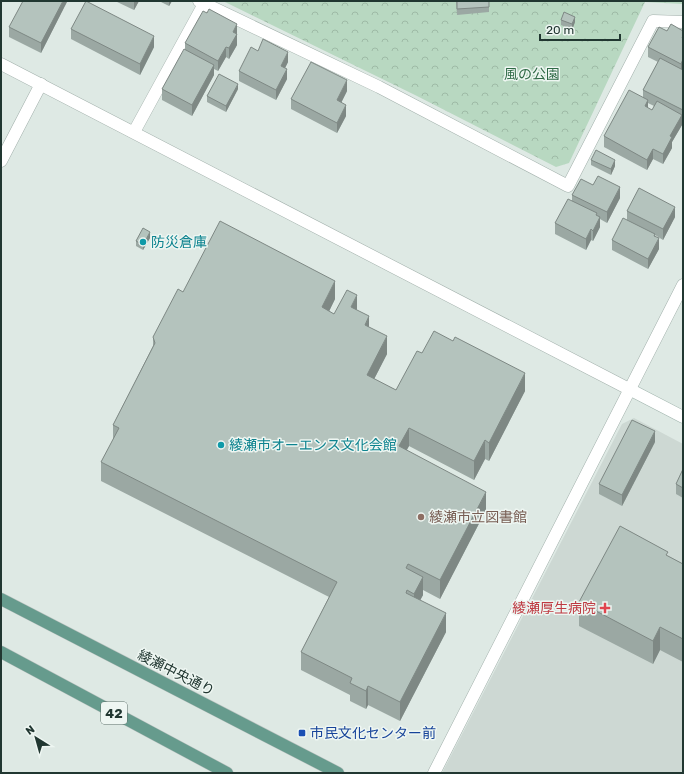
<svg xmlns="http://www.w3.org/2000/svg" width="684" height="774" font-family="Rubik,'Noto Sans JP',sans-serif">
<defs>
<pattern id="forest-crowns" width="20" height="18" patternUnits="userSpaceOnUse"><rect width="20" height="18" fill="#b8d8c1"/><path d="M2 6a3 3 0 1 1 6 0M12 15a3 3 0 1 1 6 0" fill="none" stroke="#9ebaa6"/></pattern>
</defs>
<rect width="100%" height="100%" fill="#dee9e4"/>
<path fill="#cdd8d3" d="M634 418 683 444V773H442L622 424Z"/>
<path fill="url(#forest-crowns)" d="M223 1H683V4L645 2 569 163 556 167 417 96Z"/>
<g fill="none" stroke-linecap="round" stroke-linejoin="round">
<g stroke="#a2b0ab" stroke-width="13">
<g id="street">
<path d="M199 1 379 87 568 186 653 21 683 22"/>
<path d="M1 64 629 389"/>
<path d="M134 132 204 4"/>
<path d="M1 161 41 84"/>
<path d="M434 773 683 285"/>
</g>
</g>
<g stroke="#9fb3ac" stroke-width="13">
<path id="secondary" d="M629 389 683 417"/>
</g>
<g stroke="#bcc3c1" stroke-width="13">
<g id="primary">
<path d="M1 599 338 773"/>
<path d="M1 652 227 773"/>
</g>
</g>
<use href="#street" stroke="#fff" stroke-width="12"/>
<use href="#secondary" stroke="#fff" stroke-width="12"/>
<use href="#primary" stroke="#669b8d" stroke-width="12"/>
</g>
<g fill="#9ba8a3" fill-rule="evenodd">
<path d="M67 1 41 53 9 37V27Z"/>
<path d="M115 1H139L134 10Z"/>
<path d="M159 1H172L169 6Z"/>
<path d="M456 1H489V12L457 15Z"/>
<path d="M561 20 575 22 572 30 561 25Z"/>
<path d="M71 29 154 47 140 75 71 39Z"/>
<path d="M667 31H683V121L682 120V125L672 142V148L663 164 653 159 647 170 604 147V136L643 97V90L658 62 648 57V47ZM648 103 654 106 652 110 648 108Z"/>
<path d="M237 34V45L229 59 226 57 218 71 214 69V75L192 116 162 100V89L185 50V43Z"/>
<path d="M258 51 288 62 285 68 287 79 276 100 239 81V71Z"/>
<path d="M238 89 226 112 207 102V96Z"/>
<path d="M347 91 341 103 346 116 337 133 291 109V99Z"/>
<path d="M591 160 615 166 611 175 591 165Z"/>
<path d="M593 185 620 198 607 223 600 219V227L593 241 591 240 586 250 555 234V223L572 201V195Z"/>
<path d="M627 211 675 217 663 240 655 235 659 249 648 269 612 250V240L627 220Z"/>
<path d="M150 238 143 250 136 246V241Z"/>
<path d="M183 292 335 299 329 311 334 314 357 310 369 327 387 354 374 379 396 390 422 353 525 391 489 461 485 459 474 480 409 446 406 450 486 510 440 599 423 590V595L420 600 446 632 400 721 368 705 366 709 350 701V695L301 670V652L329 597 101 481V462L113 440V425L153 346V337Z"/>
<path d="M655 442 622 506 599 494V484Z"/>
<path d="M683 459V498L676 494V484L682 471V462Z"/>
<path d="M668 556 683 564V662L660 650 653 664 579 626V602Z"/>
</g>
<g fill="#7e8884">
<path d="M63 1H67V2L41 53V43Z"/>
<path d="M134 1H139L134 10Z"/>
<path d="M169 1H172L169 6Z"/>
<path d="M575 17V22L572 30V24Z"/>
<path d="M237 24V45L229 59V48L233 32Z"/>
<path d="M154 36V47L140 75V64Z"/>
<path d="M226 47V57L218 71V61Z"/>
<path d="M288 52V62L281 76V66Z"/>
<path d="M683 59V70L681 74V64Z"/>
<path d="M214 65V75L192 116V105Z"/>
<path d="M287 69V79L276 100V90Z"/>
<path d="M347 80V91L337 111V100Z"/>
<path d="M238 84V89L226 112V106Z"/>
<path d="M648 100V110L645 106Z"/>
<path d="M346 105V116L337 133V123Z"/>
<path d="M682 115V125L672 142V148L663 164V154L670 136Z"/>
<path d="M653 149V159L647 170V160Z"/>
<path d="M615 160V166L611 175V169Z"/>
<path d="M620 187V198L607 223V212Z"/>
<path d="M675 207V217L663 240V229Z"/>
<path d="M600 217V227L593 241V231Z"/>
<path d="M591 229V240L586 250V239Z"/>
<path d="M150 232V238L143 250V245Z"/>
<path d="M659 238V249L648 269V259Z"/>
<path d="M335 281V299L322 326V307Z"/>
<path d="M357 295V313L351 307Z"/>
<path d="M369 316V334L365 325Z"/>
<path d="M387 336V354L367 393V375Z"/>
<path d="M525 373V391L489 461V443Z"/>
<path d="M409 428V446L399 465V446Z"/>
<path d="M655 431V442L622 506V495Z"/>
<path d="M485 440V459L474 480V461Z"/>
<path d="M486 492V510L440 599V580Z"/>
<path d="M423 577V595L414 612V594Z"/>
<path d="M446 613V632L400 721V702Z"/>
<path d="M660 627V650L653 664V641Z"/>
<path d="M368 686V705L366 709V691Z"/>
</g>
<g fill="#b4c3bd" stroke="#7e8884">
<path d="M23 1H63L41 43 9 27Z"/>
<path d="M86 1 154 36 140 64 71 29Z"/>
<path d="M457 1H489V7L457 9Z"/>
<path d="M209 9 237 24 233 32 237 34 229 48 226 47 218 61 185 43 203 11 207 13Z"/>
<path d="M564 12 575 17 572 24 561 20Z"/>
<path d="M671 24 683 31V36L682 38 683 39V59L681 64 648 47 659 27 667 31Z"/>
<path d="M263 39 288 52 281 66 287 69 276 90 239 71 251 47 258 51Z"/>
<path d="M184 49 214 65 192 105 162 89Z"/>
<path d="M660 58 683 70V110L643 90Z"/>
<path d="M311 62 347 80 337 100 346 105 337 123 291 99Z"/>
<path d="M219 74 238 84 226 106 207 96Z"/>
<path d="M629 90 648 100 645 106 652 110 657 101 682 115 670 136 672 137 663 154 653 149 647 160 604 136Z"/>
<path d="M596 150 615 160 611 169 591 160Z"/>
<path d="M598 176 620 187 607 212 572 195 581 179 593 185Z"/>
<path d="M639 188 675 207 663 229 627 211Z"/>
<path d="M568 199 597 213 596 215 600 217 593 231 591 229 586 239 555 223Z"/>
<path d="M623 218 655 234 654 236 659 238 648 259 612 240Z"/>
<path d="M220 221 335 281 322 307 334 314 347 290 357 295 351 307 369 316 365 325 387 336 367 375 396 390 417 351 422 353 434 331 453 341 455 337 525 373 489 443 485 440 474 461 409 428 399 446 486 492 440 580 408 564 406 568 423 577 414 594 407 590 406 593 446 613 400 702 368 686 366 691 350 683 352 678 301 652 337 582 101 462 119 428 113 425 155 343 153 337 178 289 183 292Z"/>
<path d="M143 228 150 232 143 245 136 241Z"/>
<path d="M632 420 655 431 622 495 599 484Z"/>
<path d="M683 469V488L676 484Z"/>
<path d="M620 526 668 552 666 555 683 564V639L660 627 653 641 579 602Z"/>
</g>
<g fill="#0f9aa8" stroke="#eef6f2" stroke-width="1.5">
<circle cx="143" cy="242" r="4"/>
<circle cx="221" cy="445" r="4"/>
</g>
<circle fill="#8d6e63" stroke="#eef6f2" stroke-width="1.5" cx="421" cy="517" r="4"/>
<path fill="#e0444e" stroke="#eef6f2" stroke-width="1.5" d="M603 602h4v4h4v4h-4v4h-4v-4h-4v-4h4z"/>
<rect fill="#1a4fb4" stroke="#eef6f2" stroke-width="1.5" x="298" y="729" width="8" height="8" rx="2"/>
<g text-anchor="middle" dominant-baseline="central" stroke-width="3" stroke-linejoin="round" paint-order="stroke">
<rect fill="#eef6f2" stroke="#5e706b" stroke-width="1" x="101" y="702" width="26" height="22" rx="3"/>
<g font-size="13" font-weight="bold" fill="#213731">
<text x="114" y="713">42</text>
</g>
<g font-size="14" fill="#2f6a46" stroke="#eef6f2">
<text x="532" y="74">風の公園</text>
</g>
<g font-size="14" fill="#0d838f" stroke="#eef6f2" text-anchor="start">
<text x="151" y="242">防災倉庫</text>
<text x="229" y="445">綾瀬市オーエンス文化会館</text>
</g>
<g font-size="14" fill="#785e54" stroke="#eef6f2" text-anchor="start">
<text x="429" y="517">綾瀬市立図書館</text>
</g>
<g font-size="14" fill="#be3a42" stroke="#eef6f2" text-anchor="end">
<text x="596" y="608">綾瀬厚生病院</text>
</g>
<g font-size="14" fill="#213731" stroke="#eef6f2">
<text transform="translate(176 673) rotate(27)">綾瀬中央通り</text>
</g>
<g font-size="14" fill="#164399" stroke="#eef6f2" text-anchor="start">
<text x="310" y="733">市民文化センター前</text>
</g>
</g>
<rect width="684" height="774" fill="none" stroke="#213731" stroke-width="4"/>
<g transform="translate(36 738) rotate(323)" stroke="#eef6f2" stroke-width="3" paint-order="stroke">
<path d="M0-3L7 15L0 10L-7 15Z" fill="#213731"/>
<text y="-6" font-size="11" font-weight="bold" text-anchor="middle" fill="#213731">N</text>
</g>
<path d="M540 34v6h80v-6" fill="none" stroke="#213731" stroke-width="2"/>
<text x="546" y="34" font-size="12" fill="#213731" stroke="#eef6f2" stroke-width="3" paint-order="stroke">20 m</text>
</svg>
